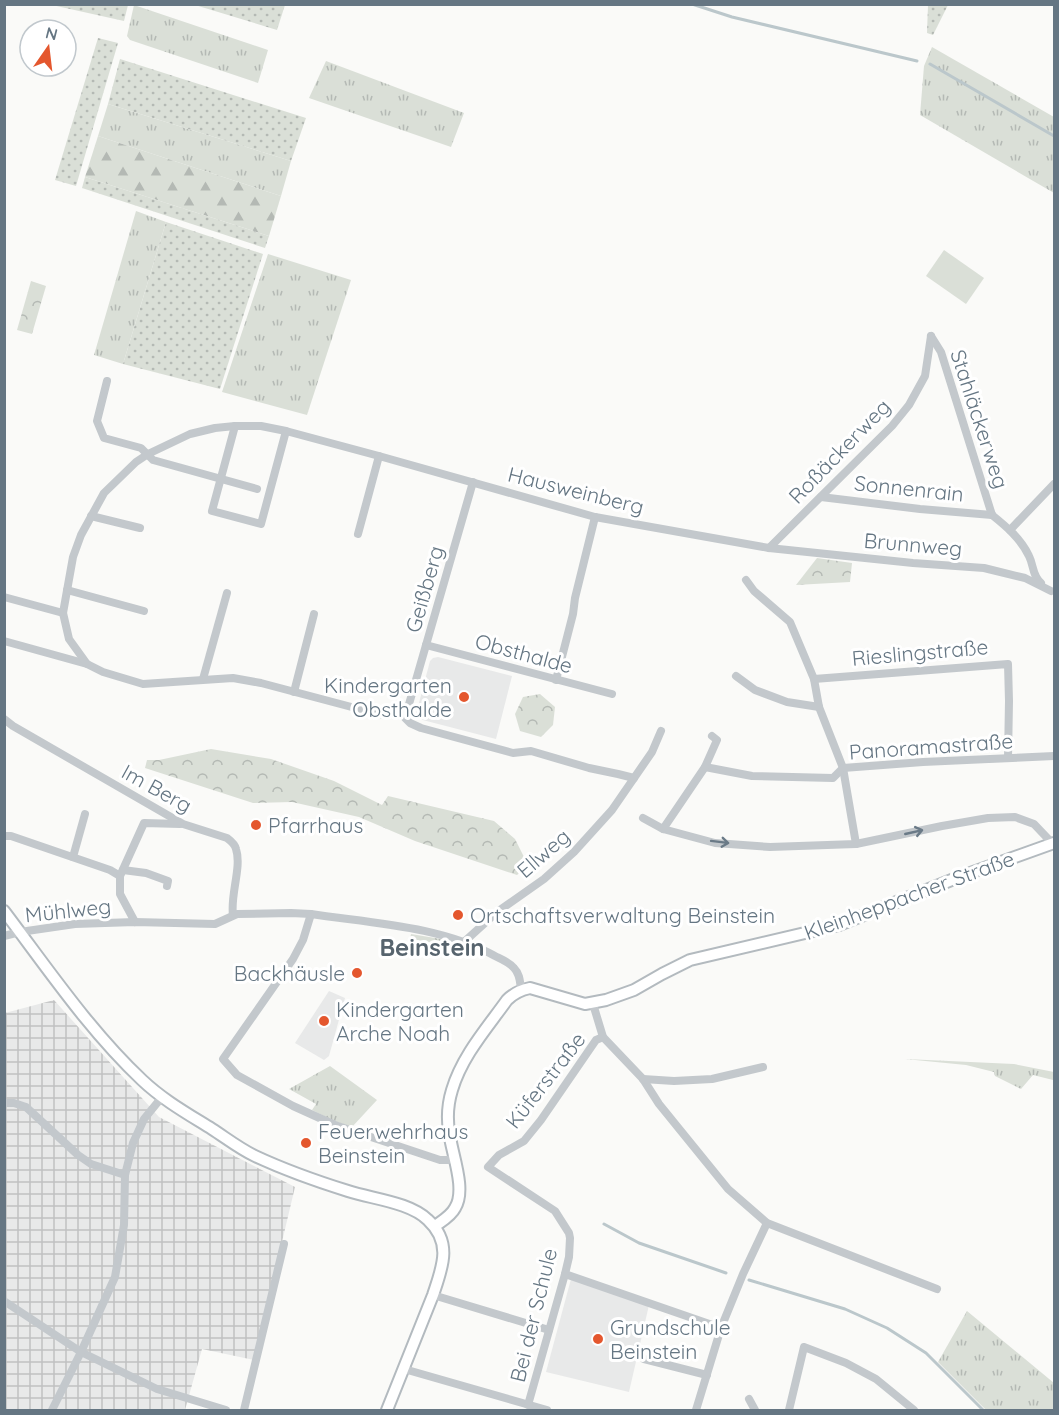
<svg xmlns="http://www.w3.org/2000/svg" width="1059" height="1415" font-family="Quicksand,sans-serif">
<defs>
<pattern id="industrial-grid" width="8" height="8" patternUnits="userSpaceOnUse" patternTransform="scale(1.5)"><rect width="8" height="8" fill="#e8e9e9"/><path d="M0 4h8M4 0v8" fill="none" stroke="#c0c1c2"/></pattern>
<pattern id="grass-tufts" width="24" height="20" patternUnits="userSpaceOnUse" patternTransform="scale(1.5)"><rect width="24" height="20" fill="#dadfd7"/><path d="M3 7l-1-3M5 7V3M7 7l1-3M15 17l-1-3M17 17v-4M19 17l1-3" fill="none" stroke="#b4b9b4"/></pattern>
<pattern id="forest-firs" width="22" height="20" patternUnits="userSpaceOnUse" patternTransform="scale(1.5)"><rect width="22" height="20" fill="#dadfd7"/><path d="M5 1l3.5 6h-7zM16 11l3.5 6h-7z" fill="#b4b9b4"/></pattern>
<pattern id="park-crowns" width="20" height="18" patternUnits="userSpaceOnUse" patternTransform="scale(1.5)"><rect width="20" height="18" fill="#dadfd7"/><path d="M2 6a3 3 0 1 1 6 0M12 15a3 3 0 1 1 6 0" fill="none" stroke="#b4b9b4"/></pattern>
<pattern id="garden-dots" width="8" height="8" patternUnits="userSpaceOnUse" patternTransform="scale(1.5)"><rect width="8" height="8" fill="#dadfd7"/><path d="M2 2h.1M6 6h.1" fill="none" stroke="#b4b9b4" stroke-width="1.8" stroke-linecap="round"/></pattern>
</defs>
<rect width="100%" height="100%" fill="#fafaf8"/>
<g fill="#e8e9e9">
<path d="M438 657 512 676 496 739 415 718 430 661 433 658Z"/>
<path d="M329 991 345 998 329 1056 324 1060 295 1043Z"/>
<path d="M571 1279 649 1305 629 1392 546 1372Z"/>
</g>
<path fill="url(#industrial-grid)" d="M54 1000 159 1117 295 1187 254 1360 202 1349 185 1410H5V1013Z"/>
<g fill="url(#grass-tufts)">
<path d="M134 5 268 50 258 83 130 40 127 36Z"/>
<path d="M932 47 1054 117V193L920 115 924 66Z"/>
<path d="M326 61 464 113 451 147 309 98Z"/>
<path d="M108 104 291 161 281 196 98 136Z"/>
<path d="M136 211 166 222 123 364 94 355Z"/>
<path d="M268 254 351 280 307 415 222 392Z"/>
<path d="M411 934 441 939 436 956 408 947Z"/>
<path d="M905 1059 1014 1064 1054 1072 1053 1080 1033 1075 1021 1089 995 1076 994 1072 966 1065Z"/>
<path d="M330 1066 377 1100 352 1127 334 1121 312 1110 316 1104 289 1089Z"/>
<path d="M967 1311 1054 1383V1410H986L938 1362Z"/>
</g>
<path fill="url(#forest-firs)" d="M98 136 281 196 269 236 85 177Z"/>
<g fill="url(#park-crowns)">
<path d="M31 281 46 286 32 334 17 330Z"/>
<path d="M817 558 852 563 850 582 796 585Z"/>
<path d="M540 694 555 707 553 725 541 737 520 731 515 714 523 697Z"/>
<path d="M211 749 271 759 334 781 382 805 388 796 494 821 515 839 528 865 517 875 415 841 359 817 292 802 253 803 145 768 147 760H159Z"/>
</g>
<g fill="url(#garden-dots)">
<path d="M52 5H128L124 21Z"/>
<path d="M195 5 285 4V5L277 30Z"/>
<path d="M928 5H948L933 35 927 33Z"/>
<path d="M98 38 118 43 76 186 55 180Z"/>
<path d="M120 59 306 118 291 161 108 104Z"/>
<path d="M85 177 269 236 265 248 82 188Z"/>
<path d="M166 222 263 254 220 389 123 364Z"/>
</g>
<path fill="#dadfd7" d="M944 250 984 278 966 304 926 276Z"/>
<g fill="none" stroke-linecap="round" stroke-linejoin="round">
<g stroke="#bbc7cb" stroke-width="3">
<path d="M692 4 732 17 917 61"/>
<path d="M930 64 1054 136"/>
<path d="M604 1224 639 1243 726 1273"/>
<path d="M749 1280 845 1309 887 1328 926 1353 983 1410"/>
</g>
<g stroke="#b3babf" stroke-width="14">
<g id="secondary">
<path d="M4 911C48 969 89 1030 142 1080 163 1100 188 1114 212 1129 226 1138 240 1149 255 1156 285 1170 316 1181 348 1191 372 1199 410 1202 428 1220 453 1243 442 1268 433 1295L387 1410"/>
<path d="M435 1226C442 1221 451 1216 455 1208 467 1189 451 1152 449 1131 447 1118 448 1103 452 1090 462 1056 487 1028 507 1000 514 993 520 990 530 988L585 1004 606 1000 634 990 662 974 690 960 839 925 959 877 1054 843"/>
</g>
</g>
<g stroke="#c3c8cc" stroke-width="8">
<path d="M931 336 941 352 992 515"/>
<path d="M107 381 97 421 104 438 141 448 153 460 257 489"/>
<path d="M235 426 212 511 261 524 286 431"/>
<path d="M473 482 405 718 410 723 421 728 513 753 531 751 589 768 618 774 634 778"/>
<path d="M821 497 920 509 992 515"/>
<path d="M992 515C1007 527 1021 539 1029 556 1034 566 1032 575 1041 583"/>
<path d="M91 516 140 528"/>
<path d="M1010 530 1054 484"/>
<path d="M358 534 379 456"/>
<path d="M769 548 892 426 909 405 925 376 931 336"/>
<path d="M746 580 754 591 790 622 814 679 819 707 843 768 856 844"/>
<path d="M67 590 144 611"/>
<path d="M4 597 63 613"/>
<path d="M4 641 87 664"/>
<path d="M426 645 612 694"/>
<path d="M736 676 755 690 787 702 819 707"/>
<path d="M203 679 227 593"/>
<path d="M814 679 1008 664 1009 701 1008 758"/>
<path d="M556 680 573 614 575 598 595 517"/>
<path d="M294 692 314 614"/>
<path d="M409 706C398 712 391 715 378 714L261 683 233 678 143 684 103 672 87 664 69 639 63 613 73 557 81 535 104 493 136 462 148 454 190 434 215 428 235 426H261L286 431 379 456 595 517 769 548 913 563 984 568 1025 578 1051 591"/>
<path d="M4 719 13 726 183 824 227 838C231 841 235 844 236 849 242 867 230 895 233 915"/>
<path d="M712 736 717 740 705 767 752 776 833 778 843 768 923 762 1054 756"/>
<path d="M643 818 663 829 715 843 770 847 856 844 942 826 988 818 1015 817 1034 824 1053 844"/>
<path d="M663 829 705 767"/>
<path d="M4 836H11L110 870 120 876V894L135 922"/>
<path d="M73 857 85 814"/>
<path d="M123 870 146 873 168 881 167 886"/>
<path d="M120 876 144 823 180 824"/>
<path d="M311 914 303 940 293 959 223 1059 237 1075 293 1106 335 1125 440 1160H448L454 1158"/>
<path d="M4 936 20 932 75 924 135 922 215 924 237 914 291 913 311 914C371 923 441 926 495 956 501 959 509 962 514 968 520 974 520 982 521 989"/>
<path d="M464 942 497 912 544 879 574 852 612 810 652 752 661 731"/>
<path d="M593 1004 603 1037 643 1079 659 1104 728 1189 767 1223 937 1289"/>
<path d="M643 1079 674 1081 712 1079 763 1067"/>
<path d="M4 1103H14L26 1107 78 1155 91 1164 125 1175"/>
<path d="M565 1274 721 1328"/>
<path d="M433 1295 549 1330"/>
<path d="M4 1301 81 1352 157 1389 226 1410"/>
<path d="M644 1359 707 1375"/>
<path d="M404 1369 547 1410"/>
<path d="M749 1399 755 1410"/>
<path d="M528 1405 565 1274 569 1257 570 1238 569 1233 555 1211 488 1167 499 1155 524 1141 541 1120 596 1040 603 1037"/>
<path d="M52 1410 81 1352 115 1277 124 1225 125 1175 133 1143 144 1119 162 1097"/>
<path d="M244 1410 284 1244"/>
<path d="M696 1410 721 1328 743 1274 767 1223"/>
<path d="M789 1410 804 1347 846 1363 876 1379 914 1410"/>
</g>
<use href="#secondary" stroke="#fff" stroke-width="10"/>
</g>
<defs><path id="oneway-shaft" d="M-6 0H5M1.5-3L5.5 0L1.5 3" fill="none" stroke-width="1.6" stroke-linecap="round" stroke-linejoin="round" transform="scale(1.5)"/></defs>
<g stroke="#6a7a87">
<use href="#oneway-shaft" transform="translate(914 832) rotate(-13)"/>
<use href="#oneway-shaft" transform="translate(720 842) rotate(7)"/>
</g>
<g fill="#e4572e" stroke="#fff" stroke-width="2">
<circle cx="464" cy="697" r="6"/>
<circle cx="256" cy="825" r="6"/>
<circle cx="458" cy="915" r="6"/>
<circle cx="357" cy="973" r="6"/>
<circle cx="324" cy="1021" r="6"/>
<circle cx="306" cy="1143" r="6"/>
<circle cx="598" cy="1339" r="6"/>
</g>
<g text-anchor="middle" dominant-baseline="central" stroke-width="6" stroke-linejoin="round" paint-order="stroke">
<g font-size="21" fill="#657683" stroke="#fff">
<text transform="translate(980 419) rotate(72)">Stahläckerweg</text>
<text transform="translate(839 451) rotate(-46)">Roßäckerweg</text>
<text transform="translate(909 488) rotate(6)">Sonnenrain</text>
<text transform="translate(576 490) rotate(14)">Hausweinberg</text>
<text transform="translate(913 544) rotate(5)">Brunnweg</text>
<text transform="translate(424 589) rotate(-74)">Geißberg</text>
<text transform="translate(920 652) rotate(-5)">Rieslingstraße</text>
<text transform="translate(524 653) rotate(15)">Obsthalde</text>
<text transform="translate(931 746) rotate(-4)">Panoramastraße</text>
<text transform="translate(157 788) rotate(29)">Im Berg</text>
<text transform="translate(543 853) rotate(-41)">Ellweg</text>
<text transform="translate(909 895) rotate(-20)">Kleinheppacher Straße</text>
<text transform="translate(68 910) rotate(-6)">Mühlweg</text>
<text transform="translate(545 1080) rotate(-52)">Küferstraße</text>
<text transform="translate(533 1315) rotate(-76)">Bei der Schule</text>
</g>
<g font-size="21" fill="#657683" stroke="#fff" text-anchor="start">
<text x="452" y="685" text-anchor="end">Kindergarten<tspan x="452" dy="24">Obsthalde</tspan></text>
<text x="268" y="825">Pfarrhaus</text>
<text x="470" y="915">Ortschaftsverwaltung Beinstein</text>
<text x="345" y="973" text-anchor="end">Backhäusle</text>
<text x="336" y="1009">Kindergarten<tspan x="336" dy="24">Arche Noah</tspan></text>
<text x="318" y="1131">Feuerwehrhaus<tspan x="318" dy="24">Beinstein</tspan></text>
<text x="610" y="1327">Grundschule<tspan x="610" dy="24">Beinstein</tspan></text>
</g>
<g font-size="24" font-weight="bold" fill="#57646e" stroke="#fff">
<text x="432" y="947">Beinstein</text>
</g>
</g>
<rect width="1059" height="1415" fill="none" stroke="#657683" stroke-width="12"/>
<g transform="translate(48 48) rotate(14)"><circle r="28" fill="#ffffff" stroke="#c1c8cd" stroke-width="1.5"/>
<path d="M0-4.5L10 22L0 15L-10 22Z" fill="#e4572e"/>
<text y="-9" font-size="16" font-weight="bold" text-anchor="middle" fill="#657683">N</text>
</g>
</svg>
